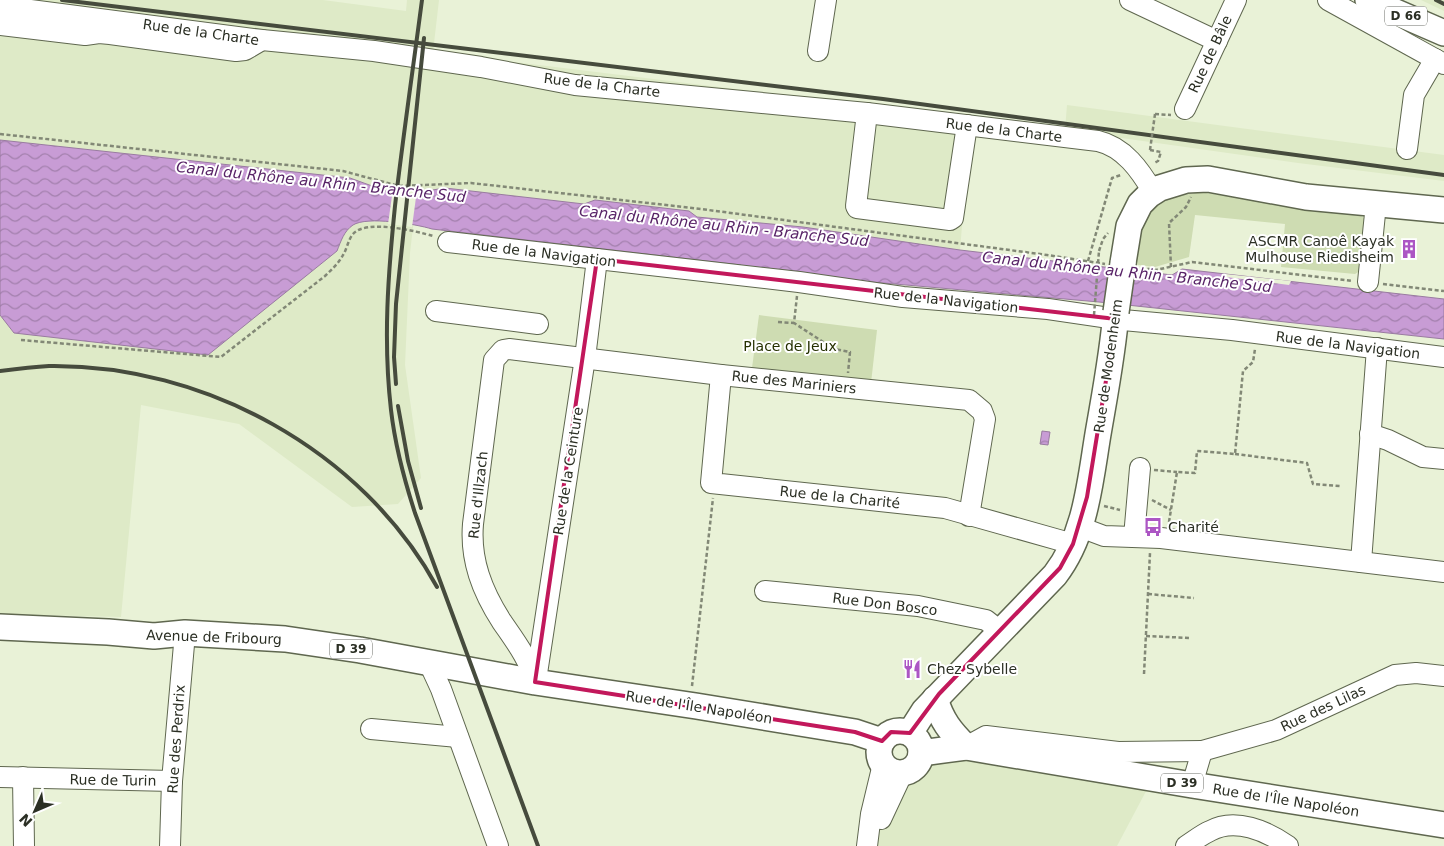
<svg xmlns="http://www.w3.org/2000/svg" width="1444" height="846" font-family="'DejaVu Sans',sans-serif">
<defs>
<pattern id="water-waves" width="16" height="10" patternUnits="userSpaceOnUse" patternTransform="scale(1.25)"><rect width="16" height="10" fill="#c89cd5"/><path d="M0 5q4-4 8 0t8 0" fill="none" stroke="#a380ad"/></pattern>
</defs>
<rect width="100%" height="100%" fill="#e9f2d7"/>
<g fill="#deeac7">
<path d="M0 0H323L406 11 407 0H439L433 52 971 118 960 250 803 227 696 217 689 211 595 200 584 204 417 192 410 253 405 365 421 478 398 504 352 507 239 424 141 405 121 617 0 614V315L14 333 337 252 342 238 347 230 356 223 385 221 388 191 350 178 0 140Z"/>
<path d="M1421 0H1444V11L1442 10Z"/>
<path d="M1067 105 1444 155V181L1298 163 1065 130Z"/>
<path d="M921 753 1153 778 1117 846H870L885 808 911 769 917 764Z"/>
</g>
<g fill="#cedcb2">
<path d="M1195 193H1206L1361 216 1368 220 1363 269 1355 274 1281 267 1285 224 1195 215 1189 257 1155 267 1131 264C1135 252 1138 229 1143 219 1152 201 1178 196 1195 193Z"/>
<path d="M759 315 877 330 871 383 752 368Z"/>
</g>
<g fill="url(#water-waves)" stroke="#997ba0">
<path d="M0 140 350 178 386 191 420 192 445 188 584 204 595 200 689 211 697 217 803 227 960 250 1172 275 1182 269 1444 299V339L1099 302 747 271 741 265 432 229C416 224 367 216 353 225 344 231 341 241 337 251L208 355 14 333 0 315Z"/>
<path d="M1042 431 1050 432 1048 445 1040 444Z"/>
</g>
<g fill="#e9f2d7">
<path d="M393 189 417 190 412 227 388 224Z"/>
<path d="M1225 274 1291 281 1289 285 1226 277Z"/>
</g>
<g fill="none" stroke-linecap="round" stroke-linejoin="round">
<g stroke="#5f674f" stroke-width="22">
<g id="minor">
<path d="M1130 0 1217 41"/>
<path d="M1328 0 1444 64"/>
<path d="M0 6 262 40 374 51 481 67 575 85 867 113 1098 141C1124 147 1140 170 1153 192"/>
<path d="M0 25 85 35 99 33 110 34 236 51 245 50 262 40"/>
<path d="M818 51 826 0"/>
<path d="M1185 109 1236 0"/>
<path d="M867 113 856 206 857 208 950 220 953 218 967 125"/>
<path d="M1407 149 1414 95 1435 59"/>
<path d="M448 242 799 282 903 297 1048 309 1123 320 1232 330 1444 357"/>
<path d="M1368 282 1376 204"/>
<path d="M436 311 538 324"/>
<path d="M721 375 711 483 945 508 1073 544"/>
<path d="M1370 434 1388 440 1423 457 1444 459"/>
<path d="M1080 527 1104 536 1161 538 1444 572"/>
<path d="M1134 537 1140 468"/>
<path d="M1361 562 1377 348"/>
<path d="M765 591 918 606 986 620 1000 631"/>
<path d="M429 663 441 689 498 846"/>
<path d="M536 680 585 358 597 259"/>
<path d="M535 682C529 659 515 641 502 622 482 591 470 560 473 524L494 360 503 350 509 349 721 375 969 400 982 411 985 419 969 516"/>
<path d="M371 729 458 737"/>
<path d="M966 747 986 736 1118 752 1202 751"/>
<path d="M0 777 172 781"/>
<path d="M23 777 24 846"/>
<path d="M1192 785 1202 751 1276 730 1395 675 1416 673 1444 676"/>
<path d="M881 819 903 772"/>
<path d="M170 846 172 781 185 633"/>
<path d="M867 846 871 814 883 764"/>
<path d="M1186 846C1194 841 1201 835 1210 831 1235 817 1267 831 1288 846"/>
</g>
</g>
<g stroke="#5f674f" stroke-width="28">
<g id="major">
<path d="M1368 0 1444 33"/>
<path d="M1123 263 1129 226 1140 204 1149 195 1160 188 1186 180 1208 179 1306 197 1444 210"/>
<path d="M0 627 108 632 154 636 185 633 285 639 360 650 535 682 696 706 855 732 882 741"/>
<path d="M935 699C942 721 950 731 966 747"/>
<circle cx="900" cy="752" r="21"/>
<path d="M910 733 924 711 1055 575C1086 535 1090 482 1098 434 1105 393 1113 352 1116 312"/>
<path d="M921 753 966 747 1192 785 1444 825"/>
</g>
</g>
<g stroke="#828876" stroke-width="2.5" stroke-dasharray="4 2.5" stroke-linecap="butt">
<path d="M1155 114 1171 115"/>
<path d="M0 134 343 171 399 186 471 183 701 209 1047 255 1105 264"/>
<path d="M1150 150 1161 152 1158 161 1154 163"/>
<path d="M1099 251 1103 239 1108 233"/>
<path d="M1088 261 1112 178 1121 175"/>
<path d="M1171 267 1169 223 1186 207 1191 197"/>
<path d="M1141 268 1156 270 1192 262 1353 281"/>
<path d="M1383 284 1444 291"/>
<path d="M797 296 794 323 834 349 850 352 848 373"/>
<path d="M778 322 794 323"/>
<path d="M21 340 221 357 325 276C332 269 339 263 343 255 347 249 348 240 353 234 366 219 416 231 433 236"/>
<path d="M1235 454 1307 463 1313 484 1340 486"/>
<path d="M1154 470 1177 472"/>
<path d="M1152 500 1171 510"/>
<path d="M1104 506 1120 510"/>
<path d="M1169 522 1177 472 1195 473 1197 451 1235 454 1243 371 1253 362 1255 349"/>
<path d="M1148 594 1194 598"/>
<path d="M1146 636 1190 638"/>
<path d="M1144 674 1150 553"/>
<path d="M692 686 713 498"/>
</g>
<use href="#minor" stroke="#fff" stroke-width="20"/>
<use href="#major" stroke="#fff" stroke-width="25"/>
<g stroke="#464b3d" stroke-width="4">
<path d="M62 0 883 99 1444 175"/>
<path d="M422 0C413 69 403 137 395 206 388 275 383 341 391 410 395 445 404 479 415 513L538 846"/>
<path d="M1436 0 1444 4"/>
<path d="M0 371C16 369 33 367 49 366 204 364 362 450 437 587"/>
<path d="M396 384 394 357 396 304 424 38"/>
<path d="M398 406 408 461 421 508"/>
</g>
<g stroke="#5f674f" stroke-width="28" stroke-linecap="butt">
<path id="major-bridge" d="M1116 312 1123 263"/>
</g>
<g stroke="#828876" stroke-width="2.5" stroke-dasharray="4 2.5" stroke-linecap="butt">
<path d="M1150 150 1155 114"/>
<path d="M1094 315 1099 251"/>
</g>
<use href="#major-bridge" stroke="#fff" stroke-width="25"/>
</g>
<path fill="none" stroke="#c2185b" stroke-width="4" stroke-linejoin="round" d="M597 259 1116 319 1087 497 1073 544 1060 568 939 694 910 733 891 732 882 741 855 732 535 682Z"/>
<defs>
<g id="building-bare" transform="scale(1.5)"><path d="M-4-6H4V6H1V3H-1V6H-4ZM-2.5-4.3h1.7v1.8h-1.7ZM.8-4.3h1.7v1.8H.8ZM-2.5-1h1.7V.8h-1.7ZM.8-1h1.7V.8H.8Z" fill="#ac56c4" stroke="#fff" stroke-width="2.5" paint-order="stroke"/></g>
<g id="bus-bare" transform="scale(1.5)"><path d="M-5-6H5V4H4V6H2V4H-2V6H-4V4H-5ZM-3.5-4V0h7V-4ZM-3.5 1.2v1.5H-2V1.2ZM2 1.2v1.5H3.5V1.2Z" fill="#ac56c4" stroke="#fff" stroke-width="2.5" paint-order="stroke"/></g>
<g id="restaurant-bare" transform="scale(1.5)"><path d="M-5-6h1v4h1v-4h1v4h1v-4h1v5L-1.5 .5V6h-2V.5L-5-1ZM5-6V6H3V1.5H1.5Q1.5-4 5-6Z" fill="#ac56c4" stroke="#fff" stroke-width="2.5" paint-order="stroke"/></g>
</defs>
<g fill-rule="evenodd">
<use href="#building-bare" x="1409" y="249"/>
<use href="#bus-bare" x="1153" y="527"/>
<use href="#restaurant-bare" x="912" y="669"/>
</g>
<g text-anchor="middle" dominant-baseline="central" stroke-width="4" stroke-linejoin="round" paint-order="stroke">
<g fill="#fff" stroke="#6b6d66" stroke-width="1">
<rect x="1385" y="6.5" width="42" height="19" rx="4"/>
<rect x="330" y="639.5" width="42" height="19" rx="4"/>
<rect x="1161" y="773.5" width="42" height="19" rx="4"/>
</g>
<g font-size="12" font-weight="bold" fill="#2b2f24">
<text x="1406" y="16">D 66</text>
<text x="351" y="649">D 39</text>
<text x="1182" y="783">D 39</text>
</g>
<g font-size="14" fill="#2b2f24" stroke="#fff">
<text transform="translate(201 32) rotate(8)">Rue de la Charte</text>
<text transform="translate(1210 54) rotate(-65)">Rue de Bâle</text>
<text transform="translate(602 85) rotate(7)">Rue de la Charte</text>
<text transform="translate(1004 130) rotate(7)">Rue de la Charte</text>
<text transform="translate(544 253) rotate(7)">Rue de la Navigation</text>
<text transform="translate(946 300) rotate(6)">Rue de la Navigation</text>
<text transform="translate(1348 345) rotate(7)">Rue de la Navigation</text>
<text transform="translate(1108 366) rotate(-82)">Rue de Modenheim</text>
<text transform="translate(794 382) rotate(6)">Rue des Mariniers</text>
<text transform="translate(568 471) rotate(-81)">Rue de la Ceinture</text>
<text transform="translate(478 495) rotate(-84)">Rue d'Illzach</text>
<text transform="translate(840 497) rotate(6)">Rue de la Charité</text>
<text transform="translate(885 604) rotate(7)">Rue Don Bosco</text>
<text transform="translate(214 637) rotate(2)">Avenue de Fribourg</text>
<text transform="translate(699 707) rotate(9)">Rue de l'Île Napoléon</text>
<text transform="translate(1323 708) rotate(-25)">Rue des Lilas</text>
<text transform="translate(176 739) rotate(-86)">Rue des Perdrix</text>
<text transform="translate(113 780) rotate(1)">Rue de Turin</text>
<text transform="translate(1286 800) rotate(9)">Rue de l'Île Napoléon</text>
</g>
<g font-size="14" fill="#2b2f24" stroke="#fff" text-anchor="start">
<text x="1394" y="241" text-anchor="end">ASCMR Canoê Kayak<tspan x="1394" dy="16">Mulhouse Riedisheim</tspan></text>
<text x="1168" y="527">Charité</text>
<text x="927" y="669">Chez Sybelle</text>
</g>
<g font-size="14" fill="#253000" stroke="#fff">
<text x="790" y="346">Place de Jeux</text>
</g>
<g font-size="15" font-style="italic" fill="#582367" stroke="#fff">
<text transform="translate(321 182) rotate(6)">Canal du Rhône au Rhin - Branche Sud</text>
<text transform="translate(724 226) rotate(6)">Canal du Rhône au Rhin - Branche Sud</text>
<text transform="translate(1127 272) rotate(6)">Canal du Rhône au Rhin - Branche Sud</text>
</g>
</g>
<g transform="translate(35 811) rotate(225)" stroke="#ffffff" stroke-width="4" paint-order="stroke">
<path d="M0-4L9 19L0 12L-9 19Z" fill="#2b2f24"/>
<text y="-8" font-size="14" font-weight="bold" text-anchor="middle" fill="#2b2f24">N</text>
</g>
</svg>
